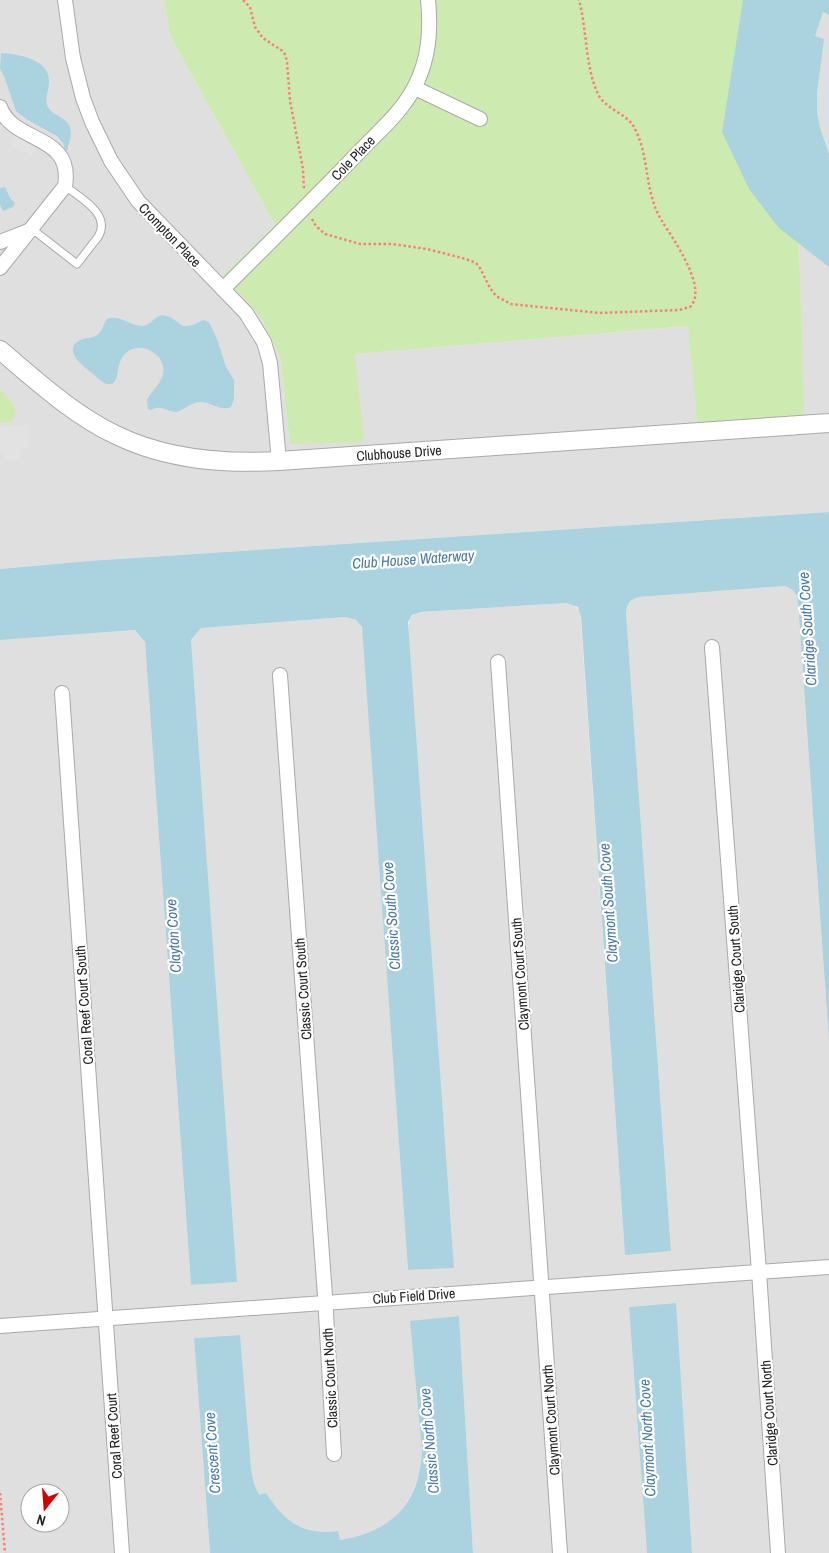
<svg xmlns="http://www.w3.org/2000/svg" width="829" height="1553" font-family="'Archivo Narrow',sans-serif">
<rect width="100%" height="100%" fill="#f2efe9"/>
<g fill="#e0dfdf" fill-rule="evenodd">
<path d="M0 0H164L170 36 275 225 224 275 260 316 280 357 290 444 355 354 689 326 697 423 803 415 799 243 829 267V512L88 561 0 569Z"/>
<path d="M823 12 829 15V154L820 128 817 112V93L820 71 815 36Z"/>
<path d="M785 586 792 588 796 592 798 603 829 1042V1553H692L675 1303 629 1307 647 1553H473L459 1317 422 1450 420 1472 412 1493 404 1507 391 1521 375 1530 360 1537 339 1540 338 1531 313 1532 300 1528 288 1520 275 1507 266 1493 259 1496 254 1484 251 1468 239 1335 194 1338 210 1553H0V640L135 630 145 642 191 1285 236 1282 191 640 201 628 346 617 352 618 360 623 363 633 408 1270 454 1268 408 630 410 618 416 613 421 612 566 603 574 605 580 611 625 1254 671 1251 626 613 627 605 634 598 640 597ZM30 1493H60V1523H30Z"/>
</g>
<g fill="#cdebb0">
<path d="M164 0H829V15L823 12 815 36 824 39 817 93V112L820 128 829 154V267L799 244 804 415 697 423 688 326 355 354 364 442 290 444 280 357 260 316 223 275 275 225 170 36Z"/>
<path d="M0 390C9 399 22 409 12 421L0 423Z"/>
</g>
<g fill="#e2e2e2">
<path d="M0 106 15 118 43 134 32 156 10 145 15 135 3 127 0 130Z"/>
<path d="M27 425 29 449H20V460L5 461 4 451H0V427Z"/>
</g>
<g fill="#aad3df">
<path d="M743 0H829V15L823 12 815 36 824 39 817 93V112L820 128 829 154V267L779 228 749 189 722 132Z"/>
<path d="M1 53C18 54 50 59 49 82 49 90 45 97 47 105 52 118 71 116 71 133 71 139 68 145 67 151L65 150 63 143 57 136 26 119 16 111 4 76 0 69Z"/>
<path d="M5 187 10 198 15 203 13 207 3 211 0 205V188Z"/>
<path d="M162 315C183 318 176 335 203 320L209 322 217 339 226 367 234 380V399L231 407C220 412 211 401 199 402 191 403 185 409 177 412 165 412 163 404 151 410L148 409 147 400C153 388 168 379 162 363 160 357 155 353 149 350 143 347 136 347 130 350 113 359 122 381 111 384 105 386 97 377 92 373 84 367 62 350 79 341 84 337 92 339 97 335 103 331 103 324 107 319 119 314 129 325 142 326 151 326 153 317 162 315Z"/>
<path d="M829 512V1042L798 603C797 593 794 589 785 586L640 597C630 599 627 603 626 613L671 1251 625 1255 581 617 578 607 566 603 421 612 412 615 408 622 454 1268 408 1270 362 627 356 620 346 617 201 628 191 640 237 1282 191 1285 145 642 135 630 0 640V569L88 561Z"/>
<path d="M676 1303 692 1553H647L629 1307Z"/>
<path d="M459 1316 473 1553H210L194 1338 240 1335 251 1468 254 1484 259 1495 266 1493C286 1523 302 1535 338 1531L340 1540C391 1532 420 1504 422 1450L410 1321Z"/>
</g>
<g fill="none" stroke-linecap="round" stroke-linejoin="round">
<g stroke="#a9a9a9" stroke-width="9">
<path id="service" d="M32 229 77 264 98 237C112 214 80 198 65 186"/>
</g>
<g stroke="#a9a9a9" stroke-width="16">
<g id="minor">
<path d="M65 0 73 58 83 98 92 122 111 161 138 201 246 313 264 342 270 363 279 461"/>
<path d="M415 88 480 119"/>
<path d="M0 107C13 144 74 133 65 186L0 268"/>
<path d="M0 242 31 230"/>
<path d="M223 289C269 243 315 198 360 151 378 132 401 113 414 88 429 60 431 31 428 0"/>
<path d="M712 647 759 1272 778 1553"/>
<path d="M498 662 560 1553"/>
<path d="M280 675 325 1296 334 1454"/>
<path d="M62 693 122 1553"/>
<path d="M0 1326 829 1267"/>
</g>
</g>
<g stroke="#a9a9a9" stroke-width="20">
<path id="tertiary" d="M0 350C37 381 72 414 116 435 167 460 224 464 279 461L829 423"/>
</g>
<g stroke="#fa8072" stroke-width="2.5" stroke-dasharray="2.5 2.5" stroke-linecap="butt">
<path d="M243 0 250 7 255 27 263 38 284 52 287 61 290 101 303 169 304 189"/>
<path d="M312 219 316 226 325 234 360 244H392L427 249 466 259 476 263 480 268 490 288 496 296 511 304 599 313 679 310 690 307C709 289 673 239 662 221 644 193 650 156 634 127 626 113 605 109 598 94 585 67 587 29 579 0"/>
<path d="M0 1493 5 1553"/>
</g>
<use href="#service" stroke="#fff" stroke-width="7"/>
<use href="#minor" stroke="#fff" stroke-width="14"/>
<use href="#tertiary" stroke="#fff" stroke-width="18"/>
</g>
<g text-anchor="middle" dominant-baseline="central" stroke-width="4.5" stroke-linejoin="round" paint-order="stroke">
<g font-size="14" fill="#222" stroke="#fff">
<text transform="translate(353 158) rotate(-46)">Cole Place</text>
<text transform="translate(170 235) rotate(46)">Crompton Place</text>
<text transform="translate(399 453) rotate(-4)">Clubhouse Drive</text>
<text transform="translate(736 959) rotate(-94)">Claridge Court South</text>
<text transform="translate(520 974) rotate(-94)">Claymont Court South</text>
<text transform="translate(303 989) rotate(-94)">Classic Court South</text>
<text transform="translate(84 1005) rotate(-94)">Coral Reef Court South</text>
<text transform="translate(414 1296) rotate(-4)">Club Field Drive</text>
<text transform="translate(330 1378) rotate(-93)">Classic Court North</text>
<text transform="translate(769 1413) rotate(-94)">Claridge Court North</text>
<text transform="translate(551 1420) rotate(-94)">Claymont Court North</text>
<text transform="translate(114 1436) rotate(-94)">Coral Reef Court</text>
</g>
<g font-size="15" font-style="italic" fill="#4a7aab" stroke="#fff">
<text transform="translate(413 559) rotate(-4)">Club House Waterway</text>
<text transform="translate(807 629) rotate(-94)">Claridge South Cove</text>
<text transform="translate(608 903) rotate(-94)">Claymont South Cove</text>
<text transform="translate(391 916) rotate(-94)">Classic South Cove</text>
<text transform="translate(173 936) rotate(-94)">Clayton Cove</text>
<text transform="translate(647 1438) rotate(-93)">Claymont North Cove</text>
<text transform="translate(429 1441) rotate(-95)">Classic North Cove</text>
<text transform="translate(212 1453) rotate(-94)">Crescent Cove</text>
</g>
</g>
<g transform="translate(45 1508) rotate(197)"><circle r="24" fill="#ffffff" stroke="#a7a7a7"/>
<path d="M0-4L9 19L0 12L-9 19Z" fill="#d40000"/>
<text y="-8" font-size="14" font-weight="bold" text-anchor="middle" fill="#222222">N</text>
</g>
</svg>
